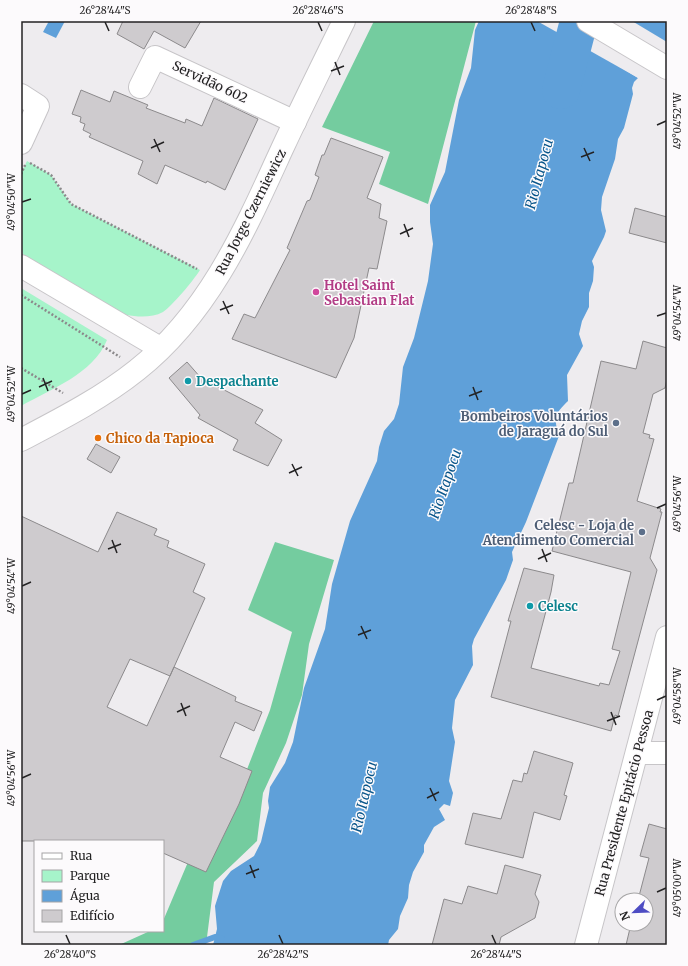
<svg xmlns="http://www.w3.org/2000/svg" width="688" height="966" font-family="Merriweather,serif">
<rect width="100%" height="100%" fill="#eeecef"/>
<g fill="#a6f4ca">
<path d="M27 161 51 175 71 204 200 270C193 281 173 305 163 312 152 318 138 317 126 315L24 257 21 245V173Z"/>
<path d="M21 288 107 340C93 374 51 389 21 406Z"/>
</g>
<g fill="#74cc9f">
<path d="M374 21H476L428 204 379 184 390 152 322 127Z"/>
<path d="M275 542 334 560 309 644 302 695 286 743 263 793 257 841 214 882 206 945H119L150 931H163V921L188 862 227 821 270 710 292 632 248 610Z"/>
</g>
<g fill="#5fa0d9">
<path d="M49 21H65L56 38 43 32Z"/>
<path d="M479 21H545L638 78 634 82 632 88 633 94 624 128 618 139 615 159 602 197 601 210 606 231 604 237 592 261 594 267 593 281 589 293V307L582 321 579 334 583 346 567 375 568 401C562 407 554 414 556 423 556 428 559 430 559 436L526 522 512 552 513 560 506 580 474 639 472 646 473 665 455 700 452 728 455 742 449 781 453 793 450 806 444 804 439 809 445 820 434 827 424 845V852L413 872 409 885 408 898 400 916 398 929 389 940 388 945H213L217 929 215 906 223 881 231 871 254 856 261 842 269 808 268 801 270 787 285 763 293 742 304 688 325 629 332 584 350 521 377 461 379 447 384 431 394 419 399 404 403 367 414 338 428 281 433 244 430 222V205L445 172 459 100 471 68 475 30Z"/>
<path d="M632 21H667V42Z"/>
</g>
<path fill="#eeecef" d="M537 21H549L639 76 640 79Z"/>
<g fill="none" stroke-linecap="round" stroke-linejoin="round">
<path stroke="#5fa0d9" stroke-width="6" d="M193 945 215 937 222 939"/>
<path stroke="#5fa0d9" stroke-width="38" d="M561 90 579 21"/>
</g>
<g fill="#cecbce" stroke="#8c8a8c">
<path d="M123 21H201L185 48 154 31 144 49 117 34Z"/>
<path d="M81 90 110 102 114 91 148 105 146 108 185 123 186 119 202 126 214 98 258 119 225 190 207 181 206 183 165 165 157 184 138 174 143 161 89 137 91 134 83 130 85 124 80 122 81 117 72 114Z"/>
<path d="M331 138 383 157 367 198 381 204 379 218 387 221 377 269 369 268 354 338 336 378 232 339 244 314 255 318 290 250 287 248 307 201 310 200 319 177 315 175 322 155H324Z"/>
<path d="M635 208 667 217V243L629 233Z"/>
<path d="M643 341 667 348V379L665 388 653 394 643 433 650 435 649 438 654 439 637 501 661 509 660 512H662L650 558 657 570 618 716 615 715 611 731 491 697 511 621H508L524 568 554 575 551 592 531 668 599 686 600 683 609 685 620 651 612 649 631 572 552 551 569 483H573L601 361 636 369Z"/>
<path d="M187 362 201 378 263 410 255 423 282 440 268 466 233 450 238 440 198 418 200 415 169 378Z"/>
<path d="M96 444 120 457 111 473 87 459Z"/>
<path d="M117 512 157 529 154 535 169 541 167 547 205 564 193 592 205 598 170 676 130 659 107 707 147 726 174 667 236 697 235 701 262 712 254 731 235 722 220 757 252 771 239 804 206 872 163 853V841H21V516L98 552Z"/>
<path d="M534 751 573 763 564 795 567 796 560 820 534 812 523 858 465 844 473 813 501 819 513 780 522 782 524 773 527 774Z"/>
<path d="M649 824 667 829V945H626L631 924H646V900H638L649 858 640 856Z"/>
<path d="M505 865 541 875 535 894 539 902 535 918 501 937 499 945H432L444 899 462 904 468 886 497 894Z"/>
</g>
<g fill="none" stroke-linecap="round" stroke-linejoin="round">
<g stroke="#c7c5c8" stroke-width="24">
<g id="minor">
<path d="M140 87 155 57 295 122"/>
<path d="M21 95 38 106 21 143"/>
<path d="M21 266 160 348"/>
</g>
</g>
<g stroke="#c7c5c8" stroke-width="24">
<g id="major">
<path d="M21 440C61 419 102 398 137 370 209 313 245 230 282 149 302 106 323 64 344 21"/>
<path d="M637 753H667"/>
</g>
</g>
<g stroke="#c7c5c8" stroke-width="24">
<g id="highway">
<path d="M588 21 667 68"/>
<path d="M586 945 667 637"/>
</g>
</g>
<g stroke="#8b898b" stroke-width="2.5" stroke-dasharray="2 2" stroke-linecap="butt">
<path d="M30 163 51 175 71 204 197 269"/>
<path d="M21 174 26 163"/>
<path d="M21 295 120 357"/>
<path d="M21 368 63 393"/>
</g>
<use href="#minor" stroke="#fff" stroke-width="22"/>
<use href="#major" stroke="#fff" stroke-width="22"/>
<use href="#highway" stroke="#fff" stroke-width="22"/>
</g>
<path fill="none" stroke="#232223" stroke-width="1.5" d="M105 22 109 31M318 22 322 31M531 22 535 31M335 62 340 75M331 71 344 66M657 125 666 121M154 139 160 152M151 148 164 142M584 148 590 161M581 157 594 152M22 202 31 199M404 224 409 237M400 234 413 228M223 301 229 314M220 310 233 305M657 316 666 313M43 378 48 391M39 387 52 381M473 387 478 400M22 394 31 390M469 396 482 391M292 464 298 476M289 473 302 467M657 508 666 504M112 540 117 553M108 549 121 544M542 549 547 562M538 559 551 553M22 586 31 582M361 626 367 639M358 635 371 630M657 700 666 696M181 703 186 716M177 712 190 706M611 712 616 725M607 721 620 716M22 778 31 774M430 788 436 801M427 798 439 792M250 865 255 878M246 874 259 869M657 892 666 888M66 935 70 944M279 935 283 944M492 935 496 944"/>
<circle fill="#d1479c" stroke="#fcfafc" stroke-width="1.5" cx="316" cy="292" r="4"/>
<g fill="#0f9aa8" stroke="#fcfafc" stroke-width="1.5">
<circle cx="188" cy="381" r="4"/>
<circle cx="530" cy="606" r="4"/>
</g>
<g fill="#5c6f8a" stroke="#fcfafc" stroke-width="1.5">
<circle cx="616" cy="423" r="4"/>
<circle cx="642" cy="532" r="4"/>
</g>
<circle fill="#e8710a" stroke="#fcfafc" stroke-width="1.5" cx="98" cy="438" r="4"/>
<g text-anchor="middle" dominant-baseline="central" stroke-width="3" stroke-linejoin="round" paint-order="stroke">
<g font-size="13" fill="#232223" stroke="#fcfafc">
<text transform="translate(210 82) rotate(25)">Servidão 602</text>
<text transform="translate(251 212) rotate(-63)">Rua Jorge Czerniewicz</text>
<text transform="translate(624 803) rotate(-75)">Rua Presidente Epitácio Pessoa</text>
</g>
<g font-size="13" font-weight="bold" fill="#b23c85" stroke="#fcfafc" text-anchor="start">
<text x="324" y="285">Hotel Saint<tspan x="324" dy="15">Sebastian Flat</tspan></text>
</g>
<g font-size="13" font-weight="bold" fill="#0d838f" stroke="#fcfafc" text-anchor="start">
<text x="196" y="381">Despachante</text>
<text x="538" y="606">Celesc</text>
</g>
<g font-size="13" font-weight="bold" fill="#4e5e75" stroke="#fcfafc" text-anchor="end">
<text x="608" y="416">Bombeiros Voluntários<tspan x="608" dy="15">de Jaraguá do Sul</tspan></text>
<text x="634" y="525">Celesc - Loja de<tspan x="634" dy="15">Atendimento Comercial</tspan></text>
</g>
<g font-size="13" font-weight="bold" fill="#c56008" stroke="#fcfafc" text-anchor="start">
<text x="106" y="438">Chico da Tapioca</text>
</g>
<g font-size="14" font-style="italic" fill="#08558a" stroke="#fcfafc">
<text transform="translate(539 174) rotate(-75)">Rio Itapocu</text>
<text transform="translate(445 484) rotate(-71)">Rio Itapocu</text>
<text transform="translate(364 797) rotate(-77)">Rio Itapocu</text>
</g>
</g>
<rect width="688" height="966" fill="none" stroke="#fcfafc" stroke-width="44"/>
<rect x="34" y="840" width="130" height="92" fill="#fcfafc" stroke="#a5a4a5"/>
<rect x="42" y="853" width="20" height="6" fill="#ffffff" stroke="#a5a4a5"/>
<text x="70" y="860" font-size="12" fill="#232223">Rua</text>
<rect x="42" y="870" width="20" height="12" fill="#a6f4ca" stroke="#a5a4a5"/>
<text x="70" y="880" font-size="12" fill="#232223">Parque</text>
<rect x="42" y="890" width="20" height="12" fill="#5fa0d9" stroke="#a5a4a5"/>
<text x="70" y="900" font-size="12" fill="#232223">Água</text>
<rect x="42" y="910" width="20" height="12" fill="#cecbce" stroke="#a5a4a5"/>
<text x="70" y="920" font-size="12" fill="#232223">Edifício</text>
<g transform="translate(634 912) rotate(247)"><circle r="19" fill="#fcfafc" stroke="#a5a4a5"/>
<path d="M0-3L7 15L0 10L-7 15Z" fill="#4e4cc3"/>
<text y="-6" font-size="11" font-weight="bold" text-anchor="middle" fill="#232223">N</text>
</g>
<rect x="22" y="22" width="644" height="922" fill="none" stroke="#232223" stroke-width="1.5"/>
<g font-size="10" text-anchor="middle" fill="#232223">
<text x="105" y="14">26°28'44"S</text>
<text x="318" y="14">26°28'46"S</text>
<text x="531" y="14">26°28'48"S</text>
<text transform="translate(677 121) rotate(-90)" y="4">49°04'52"W</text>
<text transform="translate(11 202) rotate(-90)" y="4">49°04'50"W</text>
<text transform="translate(677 313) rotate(-90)" y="4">49°04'54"W</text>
<text transform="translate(11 394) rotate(-90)" y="4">49°04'52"W</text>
<text transform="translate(677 504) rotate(-90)" y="4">49°04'56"W</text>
<text transform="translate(11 586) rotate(-90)" y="4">49°04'54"W</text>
<text transform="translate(677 696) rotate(-90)" y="4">49°04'58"W</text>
<text transform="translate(11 778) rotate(-90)" y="4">49°04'56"W</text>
<text transform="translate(677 888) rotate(-90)" y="4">49°05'00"W</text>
<text x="70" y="958">26°28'40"S</text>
<text x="283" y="958">26°28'42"S</text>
<text x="496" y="958">26°28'44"S</text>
</g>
</svg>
